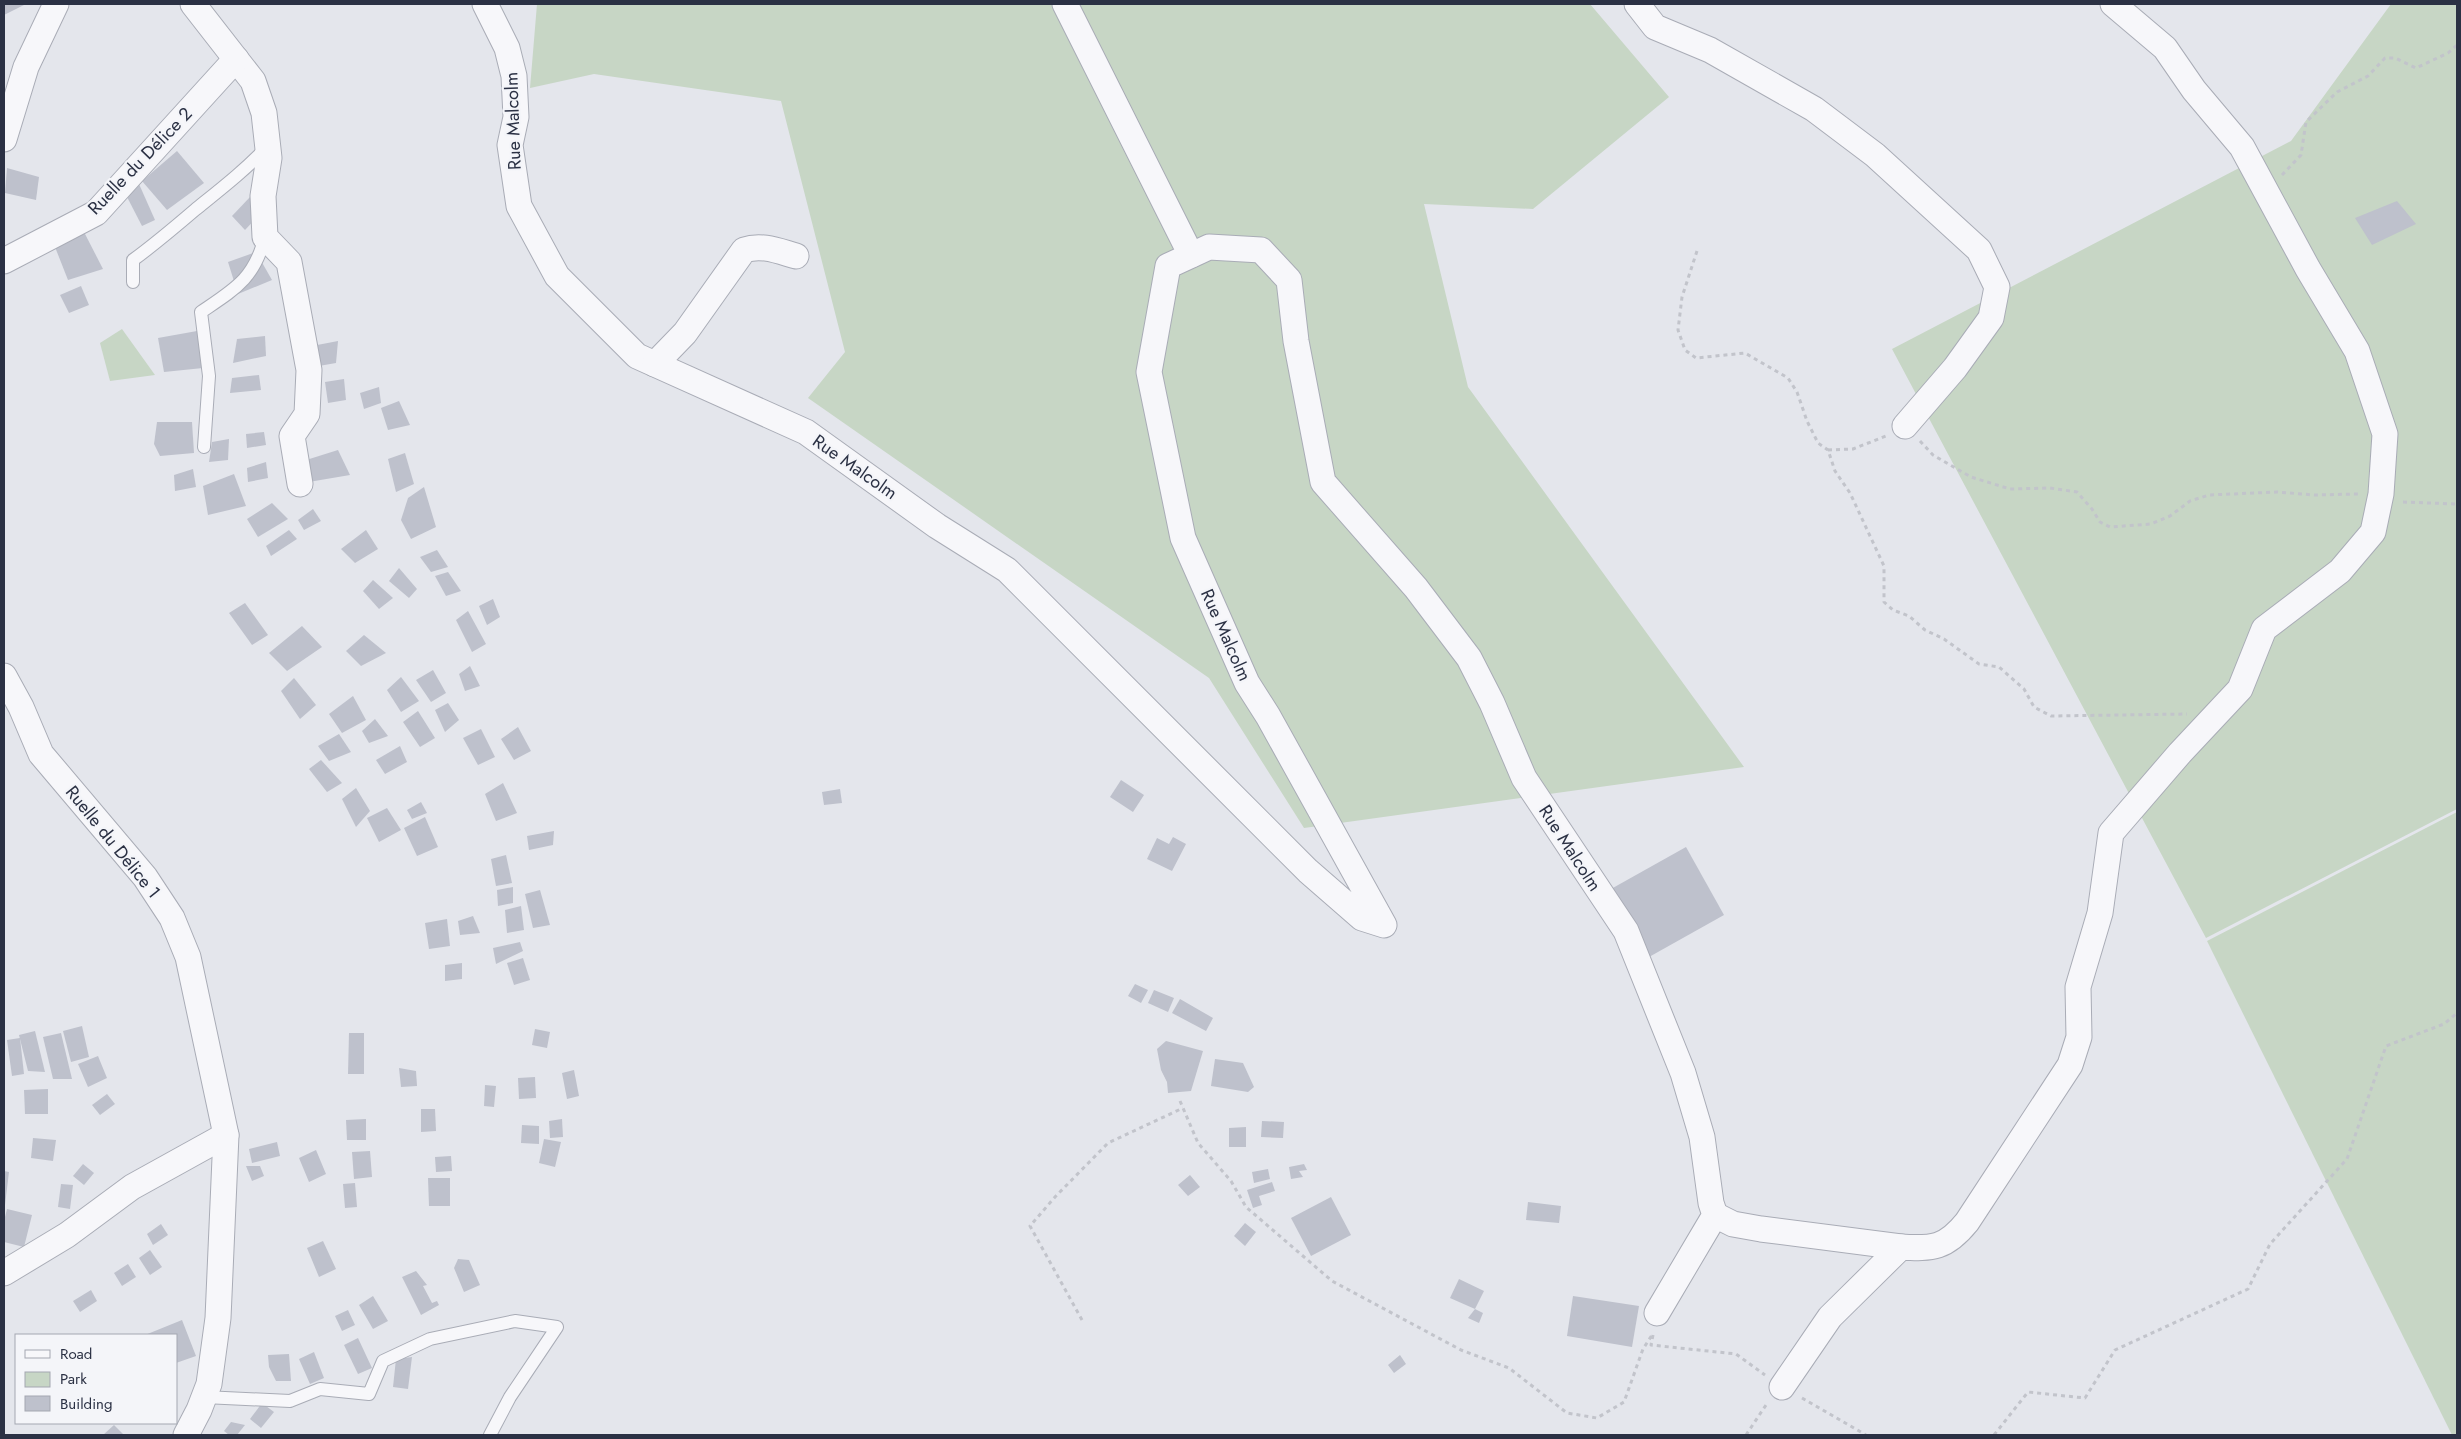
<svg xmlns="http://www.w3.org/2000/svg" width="2461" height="1439" font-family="Jost,sans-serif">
<rect width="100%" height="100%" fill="#e4e6ec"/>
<g fill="#c7d6c5">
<path d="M537 4H1590L1669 97 1533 209 1424 204 1468 387 1744 767 1304 828 1209 678 808 398 845 352 781 101 594 74 530 88Z"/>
<path d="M2391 4H2457V809L2206 938 1892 349 2291 141Z"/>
<path d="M122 329 155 375 110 381 100 343Z"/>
<path d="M2457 812V1435H2452L2207 941Z"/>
</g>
<g fill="#bec1cc">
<path d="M4 4H26L4 15Z"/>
<path d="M177 151 204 183 167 210 142 181Z"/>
<path d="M7 168 39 177 36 200 5 193Z"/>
<path d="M139 184 155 220 142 226 126 195 131 185Z"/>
<path d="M250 197 261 213 245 230 232 216Z"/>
<path d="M2397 201 2416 224 2372 245 2355 218Z"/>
<path d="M84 232 103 269 68 280 55 247Z"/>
<path d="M256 252 272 280 238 294 228 262Z"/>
<path d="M81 286 89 305 69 313 60 295Z"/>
<path d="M197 331 203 368 164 372 158 338Z"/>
<path d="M265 336 266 356 233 363 237 339Z"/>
<path d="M338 341 336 363 313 367 312 346Z"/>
<path d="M259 375 261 390 230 393 232 378Z"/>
<path d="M344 379 346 400 328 403 325 382Z"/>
<path d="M379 387 381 403 364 409 360 393Z"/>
<path d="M399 401 410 425 388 430 381 408Z"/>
<path d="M157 422H192L194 453 160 456 154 444Z"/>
<path d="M264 432 266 445 247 448 246 434Z"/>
<path d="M229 439 228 460 209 462 212 442Z"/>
<path d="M338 450 350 475 291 485 303 461Z"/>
<path d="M405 453 414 484 396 492 388 459Z"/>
<path d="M266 462 268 478 248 482 247 468Z"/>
<path d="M193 469 196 487 175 491 174 475Z"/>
<path d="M234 474 246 506 208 515 203 486Z"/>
<path d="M424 487 436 527 411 539 401 520 408 498Z"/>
<path d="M272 503 288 519 258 537 247 519Z"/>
<path d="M313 509 321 521 304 530 298 520Z"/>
<path d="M289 530 297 539 271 556 266 546Z"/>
<path d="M366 530 378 549 355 563 341 549Z"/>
<path d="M437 550 448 567 431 572 420 557Z"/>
<path d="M399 568 417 589 409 598 389 581Z"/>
<path d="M448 572 461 591 446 596 435 576Z"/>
<path d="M373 580 393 598 379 609 363 591Z"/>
<path d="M493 599 500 617 487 625 479 606Z"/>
<path d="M245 603 268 635 252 645 229 613Z"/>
<path d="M468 611 486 644 472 652 456 620Z"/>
<path d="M302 626 322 647 287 671 269 653Z"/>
<path d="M364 635 386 653 361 666 346 651Z"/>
<path d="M470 666 480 686 465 691 459 674Z"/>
<path d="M433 670 446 693 431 702 416 680Z"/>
<path d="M401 677 419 701 401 712 387 690Z"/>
<path d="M294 678 316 705 300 719 281 691Z"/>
<path d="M353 696 366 720 342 733 329 714Z"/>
<path d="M448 703 459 720 445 732 435 710Z"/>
<path d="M418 711 435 738 420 747 403 722Z"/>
<path d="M375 719 388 736 369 743 362 731Z"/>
<path d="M518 727 531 751 514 760 501 739Z"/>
<path d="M481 729 495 757 478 765 463 738Z"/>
<path d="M339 734 351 752 329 761 318 746Z"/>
<path d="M400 746 407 762 385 774 376 760Z"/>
<path d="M321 760 342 783 327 792 309 769Z"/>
<path d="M1121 780 1144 795 1133 812 1110 797Z"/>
<path d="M503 783 517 813 496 821 485 794Z"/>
<path d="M356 788 370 811 356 827 342 799Z"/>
<path d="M840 789 842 803 824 805 822 792Z"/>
<path d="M421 802 427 813 412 819 407 810Z"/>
<path d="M387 808 401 830 379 842 367 818Z"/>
<path d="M425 817 438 847 417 856 404 828Z"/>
<path d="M554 831 553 845 529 850 527 836Z"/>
<path d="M1173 837 1186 844 1172 871 1147 859 1157 838 1169 844Z"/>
<path d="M1686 847 1724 915 1649 957 1611 889Z"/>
<path d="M506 855 512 883 496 886 491 859Z"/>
<path d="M513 887V903L498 906 497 890Z"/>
<path d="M540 890 550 925 533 928 525 894Z"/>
<path d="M521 906 524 930 507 933 505 910Z"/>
<path d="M473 916 480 933 460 935 458 921Z"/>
<path d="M447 919 450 946 429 949 425 923Z"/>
<path d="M520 942 523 951 496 964 493 948Z"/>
<path d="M523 958 530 980 514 985 507 963Z"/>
<path d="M462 963V979L445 981V965Z"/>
<path d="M1135 984 1148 990 1141 1003 1128 996Z"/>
<path d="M1154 990 1174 998 1168 1012 1148 1003Z"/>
<path d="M1180 999 1213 1018 1206 1031 1172 1013Z"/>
<path d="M82 1026 89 1057 71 1062 63 1031Z"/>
<path d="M535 1029 550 1032 547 1048 532 1045Z"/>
<path d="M35 1031 45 1072 28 1071 19 1035Z"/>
<path d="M61 1033 72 1079H53L43 1037Z"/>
<path d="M349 1033H364V1074H348Z"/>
<path d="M20 1038 24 1074 12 1076 7 1040Z"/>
<path d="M1166 1041 1203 1051 1191 1091 1168 1093 1167 1082 1161 1070 1157 1049Z"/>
<path d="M98 1056 107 1078 88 1087 78 1064Z"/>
<path d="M1215 1059 1243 1063 1254 1087 1248 1092 1211 1086Z"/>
<path d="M399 1068 416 1071 417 1086 401 1087Z"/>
<path d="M574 1070 579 1096 567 1099 562 1073Z"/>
<path d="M535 1077 536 1098 519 1099 518 1078Z"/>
<path d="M485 1085 496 1086 494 1107 484 1106Z"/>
<path d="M48 1089V1114H25L24 1090Z"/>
<path d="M107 1094 115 1104 100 1115 92 1105Z"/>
<path d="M421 1109H435L436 1131 421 1132Z"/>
<path d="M366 1119V1140H347L346 1120Z"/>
<path d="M562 1119 563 1137 550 1138 549 1121Z"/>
<path d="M1262 1121 1284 1122 1283 1138 1261 1137Z"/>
<path d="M522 1125 539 1126V1144L521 1143Z"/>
<path d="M1246 1127V1147H1229V1128Z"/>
<path d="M33 1138 56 1140 53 1161 31 1158Z"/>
<path d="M544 1139 561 1142 555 1167 539 1163Z"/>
<path d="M277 1142 280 1156 252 1163 249 1149Z"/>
<path d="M316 1150 326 1174 309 1182 299 1158Z"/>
<path d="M370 1151 372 1177 354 1179 352 1152Z"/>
<path d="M451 1156 452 1171 436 1172 435 1157Z"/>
<path d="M83 1164 94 1173 84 1185 73 1176Z"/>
<path d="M1304 1164 1307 1170 1299 1171 1303 1177 1291 1179 1289 1167Z"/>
<path d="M246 1166H260L264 1176 252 1181Z"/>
<path d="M1268 1169 1270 1179 1254 1183 1252 1172Z"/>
<path d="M4 1171 9 1172 5 1205H4Z"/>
<path d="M1190 1175 1200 1187 1188 1196 1178 1185Z"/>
<path d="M428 1178H450V1206H429Z"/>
<path d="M1272 1182 1275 1191 1259 1196 1262 1205 1253 1208 1247 1190Z"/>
<path d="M355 1183 357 1207 345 1208 343 1184Z"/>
<path d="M61 1184 73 1185 70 1209 58 1207Z"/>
<path d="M1331 1197 1351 1235 1311 1256 1291 1218Z"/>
<path d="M1528 1202 1561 1206 1559 1223 1526 1220Z"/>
<path d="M7 1209 32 1215 24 1247 4 1242V1221Z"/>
<path d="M1245 1223 1256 1232 1245 1246 1234 1236Z"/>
<path d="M161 1224 168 1235 153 1245 147 1234Z"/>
<path d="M323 1241 336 1269 319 1277 307 1248Z"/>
<path d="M150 1250 162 1267 150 1275 139 1258Z"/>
<path d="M458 1259 469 1260 480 1285 464 1292 454 1268Z"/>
<path d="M128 1264 136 1277 122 1286 114 1273Z"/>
<path d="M416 1271 427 1285 423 1286 432 1303 437 1301 439 1305 421 1315 402 1277Z"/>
<path d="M1459 1279 1484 1291 1475 1309 1450 1298Z"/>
<path d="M91 1290 97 1301 80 1312 73 1301Z"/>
<path d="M373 1296 388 1321 373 1329 359 1305Z"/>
<path d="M1573 1296 1639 1306 1632 1347 1567 1336Z"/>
<path d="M1475 1309 1483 1313 1479 1323 1468 1318Z"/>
<path d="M348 1310 355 1325 342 1331 335 1316Z"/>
<path d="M182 1320 196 1356 176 1363V1335H145Z"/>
<path d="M358 1338 372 1368 358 1374 344 1345Z"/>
<path d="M314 1352 324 1378 310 1384 299 1359Z"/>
<path d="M289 1354 291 1381H276L269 1367 268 1355Z"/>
<path d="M1400 1355 1406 1364 1394 1373 1388 1365Z"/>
<path d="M412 1357 408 1389 393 1387 396 1359Z"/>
<path d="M262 1403 274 1412 261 1428 250 1419Z"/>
<path d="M231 1422 245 1425 237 1435H229L224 1431Z"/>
<path d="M114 1425 124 1435H103Z"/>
</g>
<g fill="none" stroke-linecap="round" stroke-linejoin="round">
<g stroke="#a9acb6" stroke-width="14">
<g id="lane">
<path d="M133 282V260C155 244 175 227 196 209 222 188 244 171 268 146"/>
<path d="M204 447 209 376 201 312C235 289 254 279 265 237"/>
<path d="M204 1397 290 1401 320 1389 369 1394 383 1361 430 1339 515 1321 557 1327 510 1397 490 1435"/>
</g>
</g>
<g stroke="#a9acb6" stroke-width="27">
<g id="street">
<path d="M193 4 253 81 264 113 269 158 263 196 265 237 289 262 309 370 307 414 292 436 300 484"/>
<path d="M485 4 507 48 514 76 516 117 510 145 519 206 557 276 637 356 806 432 937 526 1007 570 1308 871 1362 918 1384 925 1268 716 1247 683 1183 538 1149 372 1168 266 1209 247 1261 250 1289 280 1296 341 1323 482 1416 588 1469 658 1492 703 1524 778 1626 931 1683 1073 1702 1137 1711 1203 1715 1215 1657 1313"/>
<path d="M1065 4 1191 255"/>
<path d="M1637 4 1655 27 1710 50 1814 109 1875 155 1979 250 1997 287 1991 318 1955 368 1905 426"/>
<path d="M4 139 26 67 56 4"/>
<path d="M4 261 96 213 236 59"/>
<path d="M655 364 685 333 744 250C762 244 778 251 796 256"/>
<path d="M4 676 21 707 41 754 145 877 172 918 188 957 226 1135 218 1318 209 1384 199 1410 186 1435"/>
<path d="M1715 1215 1733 1224 1761 1229 1901 1247"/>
<path d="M4 1273 67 1235 132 1187 226 1135"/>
<path d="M1782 1387 1830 1317 1901 1247C1933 1249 1946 1248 1967 1222L2070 1065 2079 1037 2078 987 2100 913 2111 833 2180 753 2240 689 2264 629 2340 571 2373 532 2381 494 2385 434 2357 351 2308 269 2242 147 2194 90 2165 48 2113 4"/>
</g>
</g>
<g stroke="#c2c4cb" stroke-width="3" stroke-dasharray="4 4" stroke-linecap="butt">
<path d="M2282 175 2301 155 2306 122 2337 92 2368 76 2385 58H2395L2416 68 2448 53 2457 45"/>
<path d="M1697 251 1682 297 1678 330 1685 350 1696 358 1745 353 1788 378 1797 392 1807 421 1818 443 1828 450 1835 471 1850 493 1884 566V602L1893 610 1909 616 1925 630 1944 639 1979 664 1999 667 2024 689 2034 707 2051 716 2187 714"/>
<path d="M1920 441 1933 455 1971 477 2010 489 2050 488 2077 492 2092 509 2100 522 2110 527 2151 524 2170 516 2190 501 2209 495 2277 492 2314 495 2358 494"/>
<path d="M1828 450 1853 449 1886 436"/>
<path d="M2403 502 2457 504"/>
<path d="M1180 1101 1198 1143 1231 1181 1246 1207 1332 1281 1461 1350 1509 1368 1567 1413 1597 1418 1624 1402 1643 1349 1652 1335"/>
<path d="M1082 1320 1030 1226 1055 1197 1108 1143 1183 1108"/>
<path d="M1653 1335 1651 1345 1736 1354 1765 1375"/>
<path d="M1802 1398 1866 1435"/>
<path d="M1746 1435 1768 1402"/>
<path d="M1994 1435 2028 1392 2085 1398 2115 1350 2248 1289 2270 1244 2347 1159 2386 1046 2444 1024 2457 1013"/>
</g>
<use href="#lane" stroke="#f7f7fa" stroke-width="12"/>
<use href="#street" stroke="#f7f7fa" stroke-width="25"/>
</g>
<g text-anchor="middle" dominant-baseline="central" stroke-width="4.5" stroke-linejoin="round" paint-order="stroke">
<g font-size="18" fill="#2b3144" stroke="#f4f5f9">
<text transform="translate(513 121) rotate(-92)">Rue Malcolm</text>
<text transform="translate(140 161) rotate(-46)">Ruelle du Délice 2</text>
<text transform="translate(855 467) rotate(35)">Rue Malcolm</text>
<text transform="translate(1226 635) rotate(66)">Rue Malcolm</text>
<text transform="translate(113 842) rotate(51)">Ruelle du Délice 1</text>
<text transform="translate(1570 848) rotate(57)">Rue Malcolm</text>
</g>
</g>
<rect width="2461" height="1439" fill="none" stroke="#2b3144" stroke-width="10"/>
<rect x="15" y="1334" width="162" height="90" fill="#f4f5f9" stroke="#a4a7b1"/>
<rect x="25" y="1350" width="25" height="8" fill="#f7f7fa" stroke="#a4a7b1"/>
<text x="60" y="1359" font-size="15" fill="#2b3144">Road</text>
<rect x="25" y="1372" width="25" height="15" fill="#c7d6c5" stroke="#a4a7b1"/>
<text x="60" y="1384" font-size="15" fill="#2b3144">Park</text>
<rect x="25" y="1396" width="25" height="15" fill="#bec1cc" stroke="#a4a7b1"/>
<text x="60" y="1409" font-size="15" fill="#2b3144">Building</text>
</svg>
